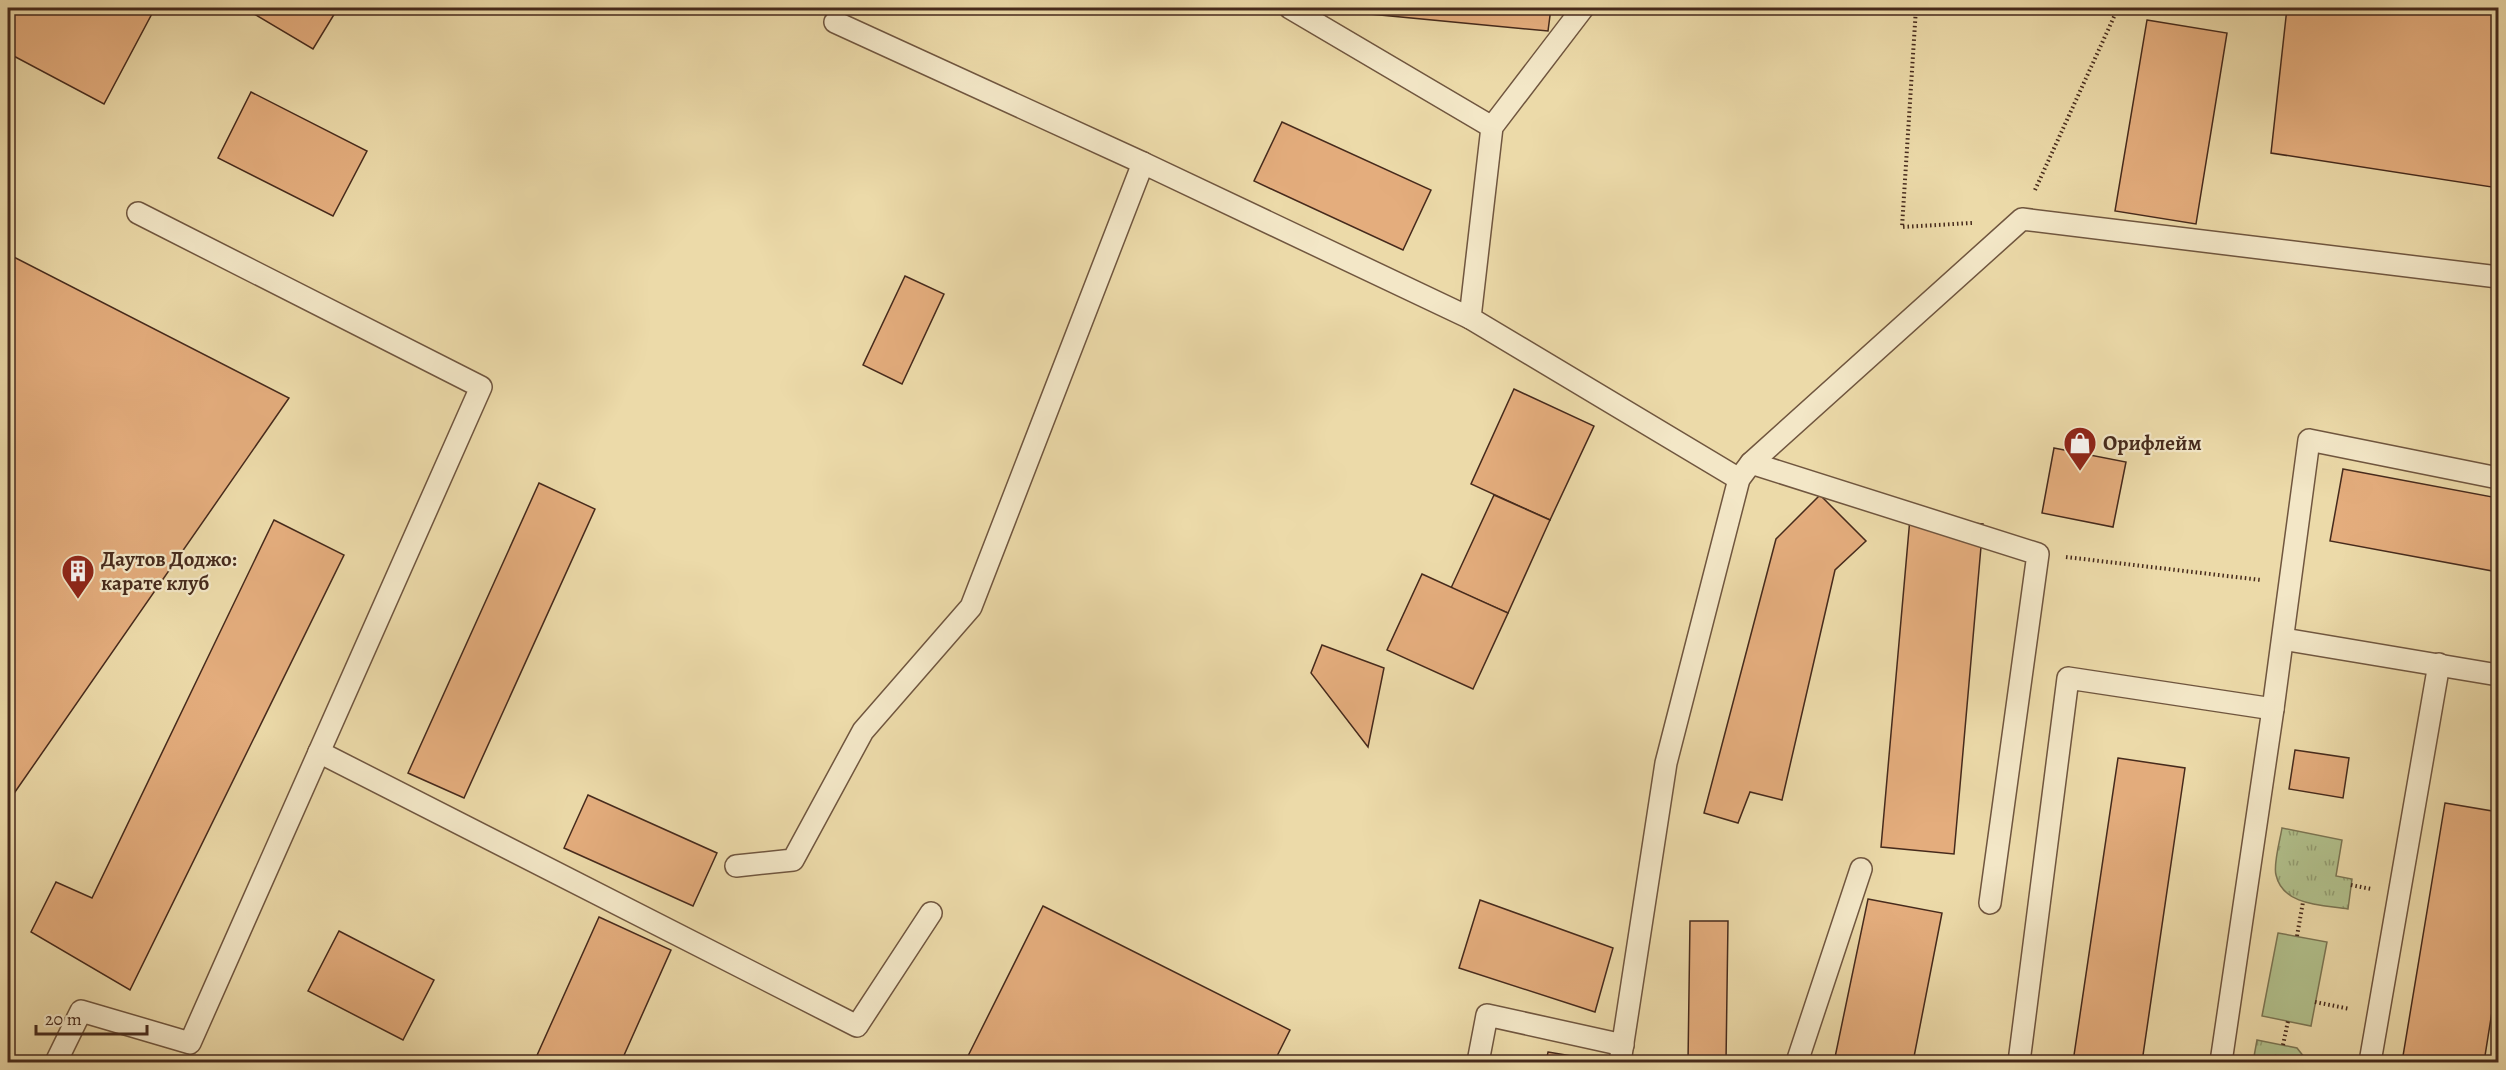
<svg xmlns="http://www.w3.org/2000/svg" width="2506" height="1070" font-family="Alegreya,serif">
<defs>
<pattern id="park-tufts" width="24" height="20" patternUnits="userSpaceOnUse" patternTransform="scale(1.5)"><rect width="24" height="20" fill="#b2c18d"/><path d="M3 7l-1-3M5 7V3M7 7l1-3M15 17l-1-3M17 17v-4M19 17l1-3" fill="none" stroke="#939d72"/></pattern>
</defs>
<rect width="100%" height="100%" fill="#ecdaa9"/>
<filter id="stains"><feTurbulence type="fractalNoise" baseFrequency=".00333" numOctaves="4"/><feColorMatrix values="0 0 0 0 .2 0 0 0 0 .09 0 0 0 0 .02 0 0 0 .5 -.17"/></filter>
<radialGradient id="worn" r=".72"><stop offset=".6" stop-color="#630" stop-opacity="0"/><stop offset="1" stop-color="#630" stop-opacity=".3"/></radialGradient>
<g fill="url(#park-tufts)" stroke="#7c7654" stroke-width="1.5">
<path d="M2282 828 2342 840 2336 876 2352 879 2348 909C2323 905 2283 906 2276 875 2273 865 2280 840 2282 828Z"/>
<path d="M2257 1040 2297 1048 2308 1062H2253Z"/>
</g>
<path fill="#b2c18d" stroke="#7c7654" stroke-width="1.5" d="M2278 933 2327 942 2311 1026 2262 1016Z"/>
<g fill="#e4ad7d" stroke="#462a1c" stroke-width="1.5">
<path d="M8 8H155L104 104 8 53Z"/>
<path d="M244 8H338L313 49Z"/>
<path d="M1349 8H1551L1548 31 1349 12Z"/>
<path d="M2287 8H2498V188L2271 153Z"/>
<path d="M2147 20 2227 33 2196 224 2115 211Z"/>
<path d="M251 92 367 151 333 216 218 158Z"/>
<path d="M1282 122 1431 190 1403 250 1254 181Z"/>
<path d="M8 254 289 398 8 802Z"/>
<path d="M905 276 944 294 902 384 863 365Z"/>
<path d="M1514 389 1594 426 1550 520 1471 484Z"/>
<path d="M2054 448 2126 462 2113 527 2042 513Z"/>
<path d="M2343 469 2498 498V572L2330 541Z"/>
<path d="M539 483 595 509 464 798 408 773Z"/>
<path d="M1494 495 1550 520 1508 613 1451 588Z"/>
<path d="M1820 495 1866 541 1835 570 1782 800 1750 792 1738 823 1704 813 1776 539Z"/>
<path d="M1910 518 1983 524 1954 854 1881 847Z"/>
<path d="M274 520 344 555 130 990 31 932 56 882 92 898Z"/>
<path d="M1422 574 1508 613 1473 689 1387 650Z"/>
<path d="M1322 645 1384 668 1368 747 1311 673Z"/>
<path d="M2295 750 2349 758 2343 798 2289 789Z"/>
<path d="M2118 758 2185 768 2142 1062H2073Z"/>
<path d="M588 795 717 853 693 906 564 848Z"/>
<path d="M2445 803 2498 812V974L2484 1062H2402Z"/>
<path d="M1868 899 1942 913 1913 1062H1834Z"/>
<path d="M1480 900 1613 948 1595 1012 1459 968Z"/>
<path d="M1043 906 1290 1030 1274 1062H965Z"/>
<path d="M599 917 671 950 621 1062H534Z"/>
<path d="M1690 921H1728L1726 1062H1688Z"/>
<path d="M339 931 434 980 403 1040 308 991Z"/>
<path d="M1548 1052 1596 1060 1595 1062H1546Z"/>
</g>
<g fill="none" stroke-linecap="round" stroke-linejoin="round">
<g stroke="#70563f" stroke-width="24">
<g id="service">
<path d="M1290 8 1492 127"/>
<path d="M1583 8 1492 127 1470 318 1739 479"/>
<path d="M835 22 1143 163"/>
<path d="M1751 463 2038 554 1990 903"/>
<path d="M2283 639 2498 675"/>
<path d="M319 752 857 1026 931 913"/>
<path d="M736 866 793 860 863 731 971 607 1143 163 1470 318"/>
<path d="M56 1062 81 1011 190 1043 481 387 138 213"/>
<path d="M1478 1062 1487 1015 1623 1045"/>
<path d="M1620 1062 1666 763 1739 479 1751 463 2022 219 2498 277"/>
<path d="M1797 1062 1861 869"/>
<path d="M2019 1062 2068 678 2273 709"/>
<path d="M2221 1062 2273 709 2309 440 2498 478"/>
<path d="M2370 1062 2439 664"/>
</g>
</g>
<g stroke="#462a1c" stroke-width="4" stroke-dasharray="1.5 3" stroke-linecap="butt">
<path d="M1916 8 1902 227 1972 223"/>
<path d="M2035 190 2118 8"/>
<path d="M2066 557 2261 580"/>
<path d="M2351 885 2371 889"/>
<path d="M2297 936 2303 902"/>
<path d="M2315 1002 2350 1009"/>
<path d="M2283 1045 2288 1021"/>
</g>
<use href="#service" stroke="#f3e7c7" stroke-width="21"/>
</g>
<defs>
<g id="shop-pin" transform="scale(1.725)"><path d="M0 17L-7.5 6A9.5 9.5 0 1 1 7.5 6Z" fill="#8f2418" stroke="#f3e7c7"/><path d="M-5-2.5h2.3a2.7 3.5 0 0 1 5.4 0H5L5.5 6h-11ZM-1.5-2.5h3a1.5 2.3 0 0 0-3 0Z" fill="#fff"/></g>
<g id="building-pin" transform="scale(1.725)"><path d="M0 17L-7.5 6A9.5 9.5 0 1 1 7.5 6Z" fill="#8f2418" stroke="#f3e7c7"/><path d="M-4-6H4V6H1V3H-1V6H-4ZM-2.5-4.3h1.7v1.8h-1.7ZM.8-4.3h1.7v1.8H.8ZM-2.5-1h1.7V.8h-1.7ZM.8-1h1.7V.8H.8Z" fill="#fff"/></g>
</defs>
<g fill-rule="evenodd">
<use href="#shop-pin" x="2080" y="443"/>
<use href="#building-pin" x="78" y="571"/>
</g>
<g text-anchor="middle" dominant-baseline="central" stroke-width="4.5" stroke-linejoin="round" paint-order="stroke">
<g font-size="21" font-weight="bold" fill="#462a1c" stroke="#f3e7c7" text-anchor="start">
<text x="2103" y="443">Орифлейм</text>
<text x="101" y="559">Даутов Доджо:<tspan x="101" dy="24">карате клуб</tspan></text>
</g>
</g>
<rect width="2506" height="1070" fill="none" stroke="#ecdaa9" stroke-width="30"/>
<rect x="9" y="9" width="2488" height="1052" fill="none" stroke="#462a1c" stroke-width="3"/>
<rect x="15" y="15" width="2476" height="1040" fill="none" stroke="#462a1c" stroke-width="1.5"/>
<path d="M36 1025v9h111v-9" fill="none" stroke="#462a1c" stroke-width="3"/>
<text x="45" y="1025" font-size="18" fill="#462a1c" stroke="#f3e7c7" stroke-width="4.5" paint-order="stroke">20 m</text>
<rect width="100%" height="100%" filter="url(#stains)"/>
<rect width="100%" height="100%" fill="url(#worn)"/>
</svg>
